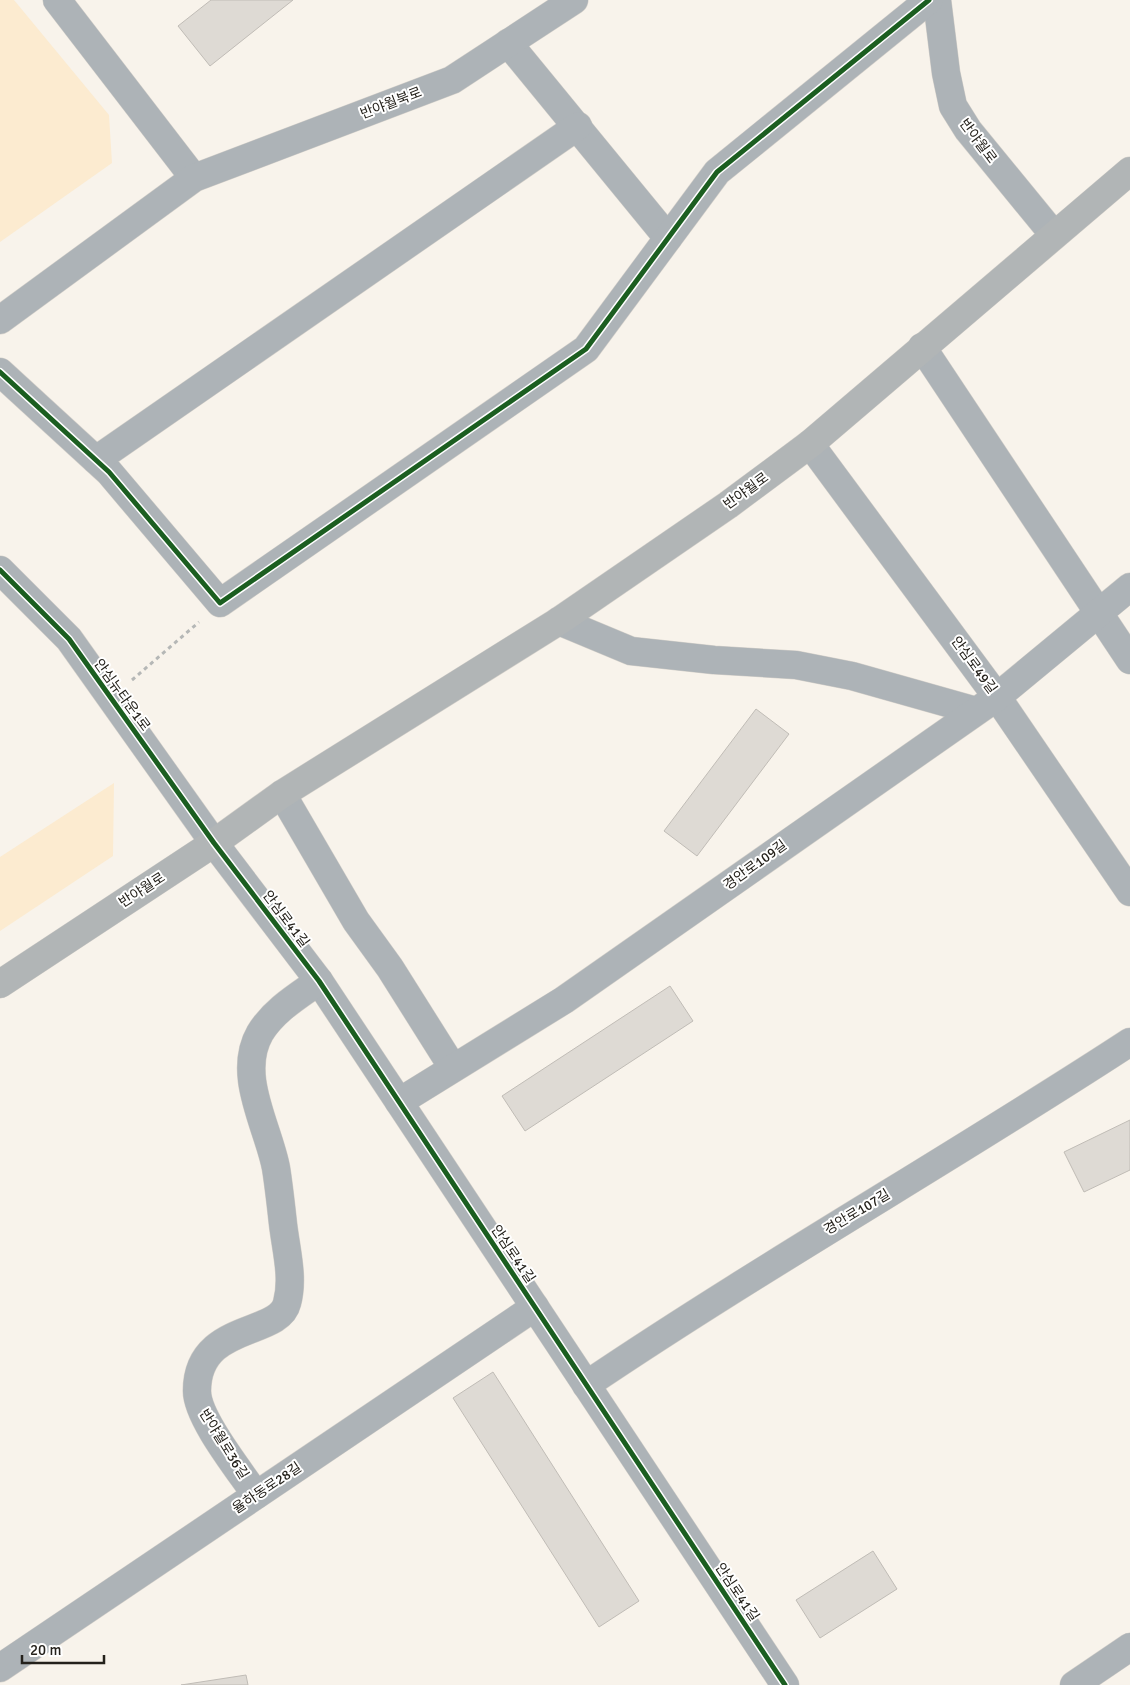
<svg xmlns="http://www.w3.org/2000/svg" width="1130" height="1685" font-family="Signika,'Noto Sans KR',sans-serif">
<rect width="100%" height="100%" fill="#f8f3eb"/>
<g fill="#fcebd0">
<path d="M0 0H14L109 115 112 163 0 242Z"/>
<path d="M114 783 113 856 0 931V857Z"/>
</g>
<g fill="#dedad4" stroke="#c0bcb6">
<path d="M211 0H293L210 66 178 26Z"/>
<path d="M756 709 789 734 697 856 664 831Z"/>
<path d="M670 986 693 1021 525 1131 502 1096Z"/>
<path d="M1130 1120V1170L1084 1192 1064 1152Z"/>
<path d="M493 1372 639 1601 599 1627 453 1398Z"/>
<path d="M873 1551 897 1589 820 1638 796 1600Z"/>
<path d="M246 1675 248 1685H181Z"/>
</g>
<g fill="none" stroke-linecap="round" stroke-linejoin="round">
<g stroke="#d5d1cb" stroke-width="29">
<g id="minor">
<path d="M57 0 194 178"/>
<path d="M937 0 946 73 953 106 968 130 1054 235"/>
<path d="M508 43 668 238"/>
<path d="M0 320 194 178 452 80 574 0"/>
<path d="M922 347 1130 660"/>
<path d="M0 372 109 472 220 603 586 349 717 172 929 0"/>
<path d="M810 444 997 697 1130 892"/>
<path d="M96 460 578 126"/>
<path d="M0 570 69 639 214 843 319 981 785 1685"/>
<path d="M559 621 631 651 714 660 796 665 852 676 976 711"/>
<path d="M282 794 356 921 390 968 453 1068"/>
<path d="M399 1102 564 1000 997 697 1130 587"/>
<path d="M586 1385C764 1265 951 1159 1130 1042"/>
<path d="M256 1495C240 1471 197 1418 197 1391 197 1322 279 1337 287 1303 294 1278 286 1250 283 1224 281 1206 279 1187 276 1168 268 1126 236 1075 260 1033 274 1010 298 996 319 981"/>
<path d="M0 1668 535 1307"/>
<path d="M1074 1685 1130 1647"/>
</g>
</g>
<g stroke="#d5d1cb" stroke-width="29">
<path id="major" d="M0 984 214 843 282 794 559 621 728 505 810 444 1130 171"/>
</g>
<path stroke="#b5b7b6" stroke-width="3" stroke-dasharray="4 4" stroke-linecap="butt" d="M132 680 199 622"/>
<use href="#minor" stroke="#adb3b7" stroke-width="28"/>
<use href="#major" stroke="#b1b5b6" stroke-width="28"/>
<g stroke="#fff" stroke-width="8">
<g id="cycleway">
<path d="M0 372 109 472 220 603 586 349 717 172 929 0"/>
<path d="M0 570 69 639 214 843 319 981 785 1685"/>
</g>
</g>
<use href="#cycleway" stroke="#1b5e20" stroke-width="5"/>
</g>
<g text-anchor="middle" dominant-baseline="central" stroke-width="4" stroke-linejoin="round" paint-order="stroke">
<g font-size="14" fill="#24211b" stroke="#fff">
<text transform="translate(391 103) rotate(-21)">반야월북로</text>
<text transform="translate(978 141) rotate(53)">반야월로</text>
<text transform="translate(746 491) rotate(-36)">반야월로</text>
<text transform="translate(974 665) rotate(54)">안심로49길</text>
<text transform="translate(122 695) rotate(54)">안심뉴타운1로</text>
<text transform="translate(755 865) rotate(-36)">경안로109길</text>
<text transform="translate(142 890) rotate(-33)">반야월로</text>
<text transform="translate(286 919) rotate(53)">안심로41길</text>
<text transform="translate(857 1212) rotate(-31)">경안로107길</text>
<text transform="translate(513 1254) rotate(56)">안심로41길</text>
<text transform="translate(224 1444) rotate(58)">반야월로36길</text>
<text transform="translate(267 1488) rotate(-34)">율하동로28길</text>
<text transform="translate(737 1592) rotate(56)">안심로41길</text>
</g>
</g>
<path d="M22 1655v8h82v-8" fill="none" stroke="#24211b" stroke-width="2.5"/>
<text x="30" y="1655" font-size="15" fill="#24211b" stroke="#ffffff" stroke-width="4" paint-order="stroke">20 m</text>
</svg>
